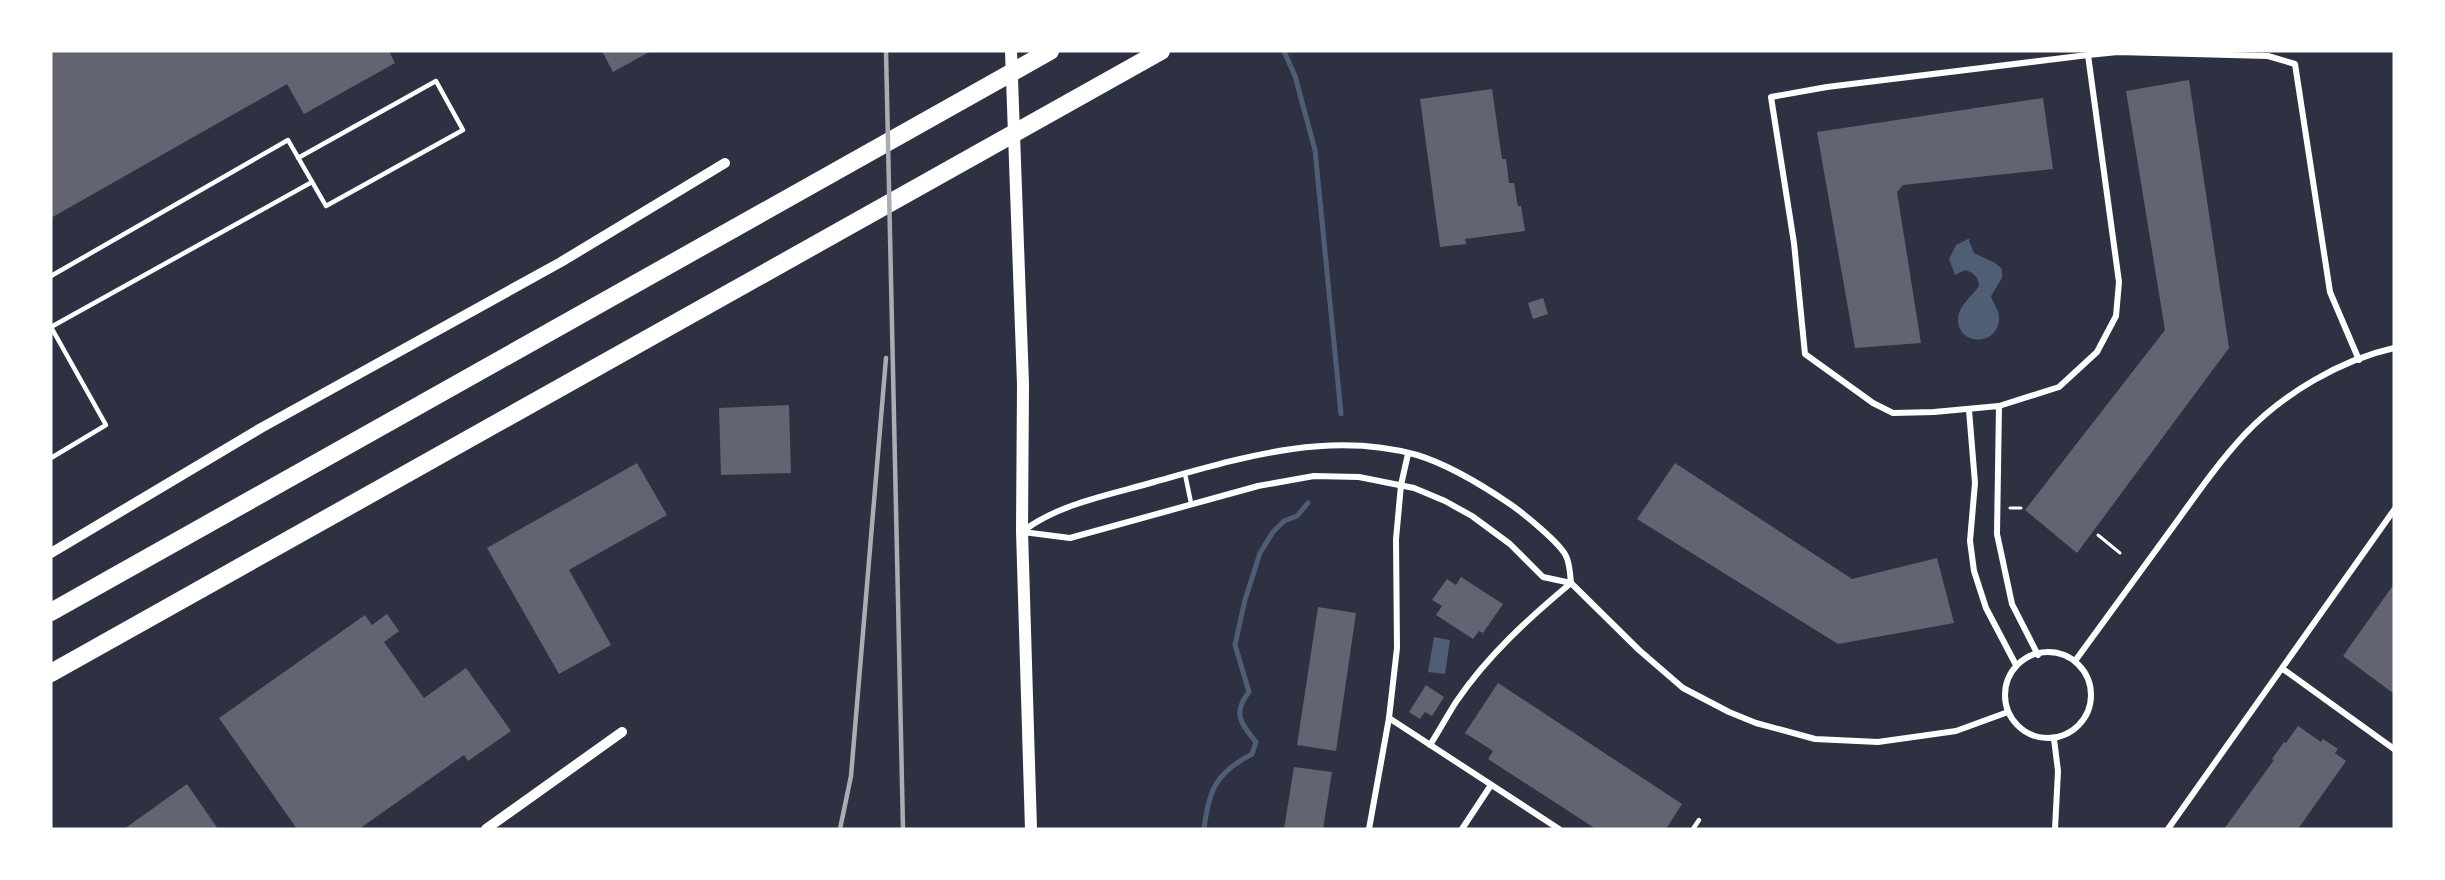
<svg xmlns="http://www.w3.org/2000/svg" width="2445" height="880" font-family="Signika,sans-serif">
<rect width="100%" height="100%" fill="#2d3142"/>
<g fill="#4f5d75">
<path d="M1970 238 1969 241 1974 253 1995 263 2002 269V278L1991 296C1993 303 1999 310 1999 317 2000 347 1956 347 1958 317 1959 306 1973 295 1979 286 1978 276 1974 273 1965 270L1955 275 1949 259 1956 245Z"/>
<path d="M1434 637 1450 640 1445 674 1428 672Z"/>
</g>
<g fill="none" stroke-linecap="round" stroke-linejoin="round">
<g stroke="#4f5d75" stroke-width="5">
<path d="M1284 51 1295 76 1315 150 1341 414"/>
<path d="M1204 829C1209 789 1216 773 1252 754L1256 742C1241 724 1232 713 1249 692L1235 645 1245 600 1260 553 1273 532 1284 521 1297 516 1308 503"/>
</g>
</g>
<g fill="#626471">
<path d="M51 51H389L395 63 304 114 287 84 51 218Z"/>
<path d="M602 51H651L613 72Z"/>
<path d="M2189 80 2229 348 2077 553 2025 510 2165 330 2126 91Z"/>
<path d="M1492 89 1502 159H1506L1509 183H1514L1518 206H1521L1525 231 1465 239 1466 244 1440 247 1420 99Z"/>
<path d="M2043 98 2053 169 1903 185 1897 192 1921 343 1855 348 1817 132Z"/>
<path d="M1543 298 1548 314 1533 319 1528 303Z"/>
<path d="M789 405 791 473 721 475 719 408Z"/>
<path d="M637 463 667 515 569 570 611 645 559 674 487 548Z"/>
<path d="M1675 463 1852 579 1937 558 1954 623 1838 644 1637 519Z"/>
<path d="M1461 577 1503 604 1483 633 1479 631 1473 639 1436 615 1442 606 1432 600 1447 579 1456 585Z"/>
<path d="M2394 584V691L2393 693 2343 656Z"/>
<path d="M1318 607 1356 613 1336 751 1297 745Z"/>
<path d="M387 614 399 631 384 642 424 698 466 668 511 731 468 761 464 755 359 829H297L219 718 365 615 372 625Z"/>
<path d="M1498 683 1682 804 1666 829H1596L1488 759 1493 751 1465 733Z"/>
<path d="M1426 685 1444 697 1432 716 1425 712 1420 719 1409 712Z"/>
<path d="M2298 726 2321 742 2323 739 2338 749 2335 753 2346 761 2298 829H2224L2274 760 2272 759 2284 742 2286 743Z"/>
<path d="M1294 767 1332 772 1323 829H1284Z"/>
<path d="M187 784 218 829H124Z"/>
</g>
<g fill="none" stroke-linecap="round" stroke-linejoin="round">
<g stroke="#fff" stroke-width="3">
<path d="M2010 508H2021"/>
<path d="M2098 535 2120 553"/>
</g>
<g stroke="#fff" stroke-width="4.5">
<path d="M51 276 288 140 326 206 463 130 436 81 298 158"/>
<path d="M51 327 312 182"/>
<path d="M51 327 106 425 51 458"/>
<path d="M1185 474 1191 503"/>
<path d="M1693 829 1699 820"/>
</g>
<g stroke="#fff" stroke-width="6">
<path d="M2088 55 2119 282 2116 316 2097 352 2059 387 1999 406 1934 412 1893 413 1873 403 1805 354 1794 243 1771 97 1827 87Z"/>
<path d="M2088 55 2118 52 2268 56 2295 64 2330 292 2359 360"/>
<path d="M1999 406 1997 534 2012 604 2038 655"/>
<path d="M1969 410 1975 483 1970 541 1974 571 1986 608 2016 665"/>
<path d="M1023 531C1061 503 1109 495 1154 482 1240 458 1328 430 1417 455 1450 465 1482 485 1510 504 1523 513 1560 543 1566 556 1570 564 1570 575 1571 583"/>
<path d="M1023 532 1070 538 1258 486 1314 476 1359 477 1414 488 1445 501 1472 516 1510 544 1543 577 1571 583 1639 650 1683 688 1729 712 1756 723 1815 739 1878 742 1956 731 2008 712"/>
<circle cx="2048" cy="695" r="43"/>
<path d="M2075 661C2106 619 2136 577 2167 535 2192 501 2216 465 2245 434 2283 394 2340 360 2394 348"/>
<path d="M2283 669 2394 749"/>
<path d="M1389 718 1559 829"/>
<path d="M2054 739 2058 771 2055 829"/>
<path d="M1430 745C1439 731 1447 716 1456 702 1487 656 1529 618 1571 583"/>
<path d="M1369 829 1389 718 1397 648 1396 539 1401 485 1408 454"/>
<path d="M1462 829 1491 785"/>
<path d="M2168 829 2394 510"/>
</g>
<g stroke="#fff" stroke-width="10">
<path d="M51 553 261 428 561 262 725 163"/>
<path d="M486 829 622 732"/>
</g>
<path stroke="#fff" stroke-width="12" d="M1011 51 1023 384 1022 531 1031 829"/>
<g stroke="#fff" stroke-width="18">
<path d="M51 612 1050 51"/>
<path d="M51 673 1161 51"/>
</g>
<g stroke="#abadb3" stroke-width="4.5">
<path d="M886 51 903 829"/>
<path d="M840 829 851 776 886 358"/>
</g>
</g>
<rect width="2445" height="880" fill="none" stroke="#ffffff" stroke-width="105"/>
</svg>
